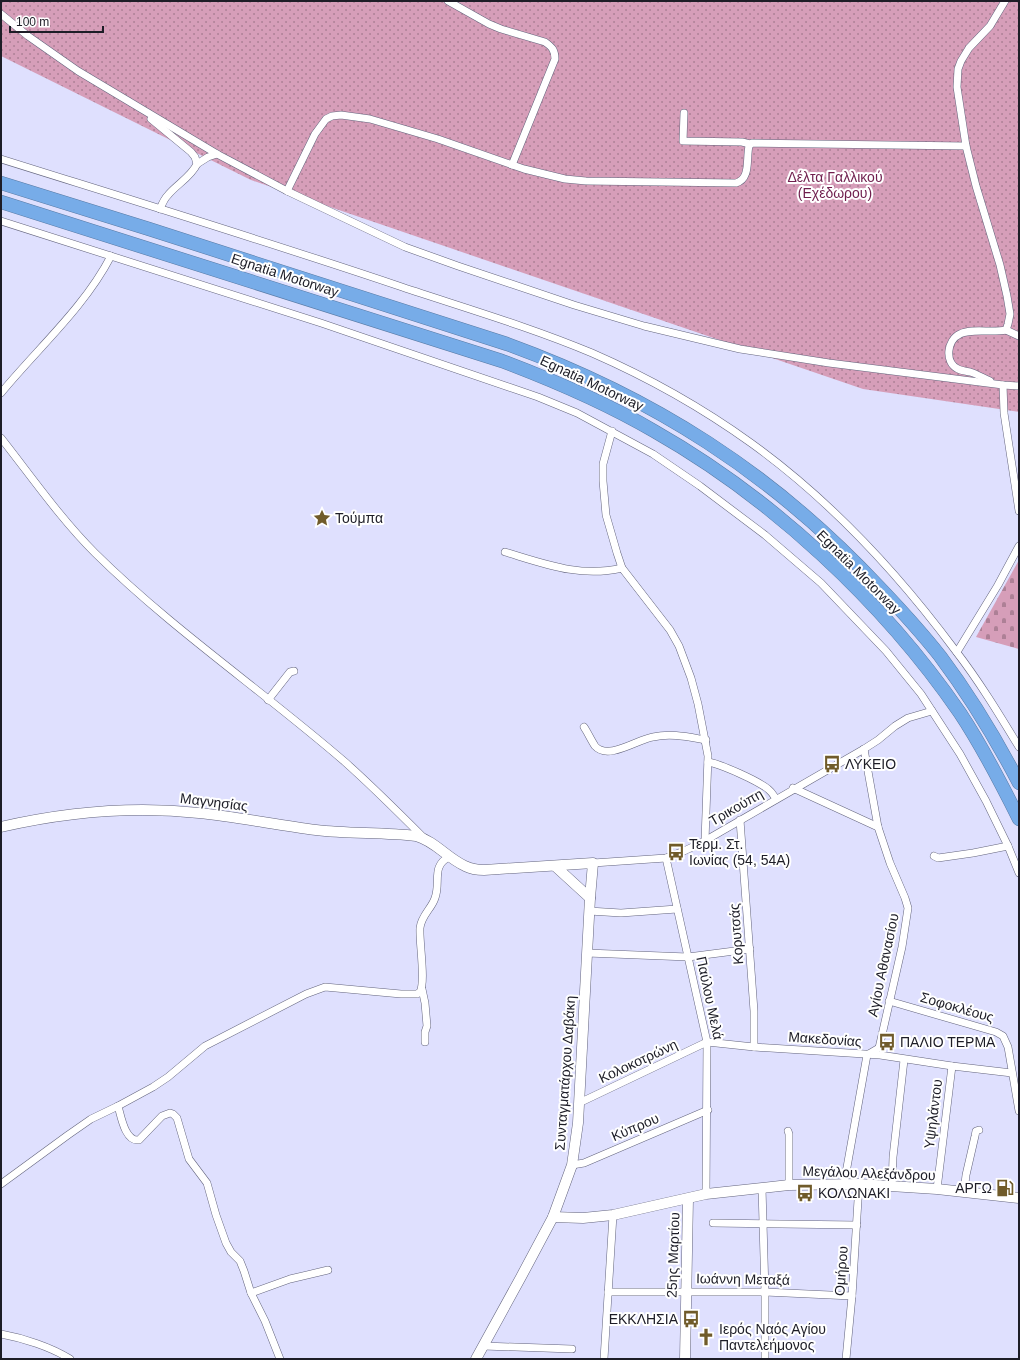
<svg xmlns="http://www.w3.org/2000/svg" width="1020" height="1360" font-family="Helvetica,sans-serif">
<defs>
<pattern id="cemetery-stones" width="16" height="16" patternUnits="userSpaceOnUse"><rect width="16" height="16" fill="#d69eb9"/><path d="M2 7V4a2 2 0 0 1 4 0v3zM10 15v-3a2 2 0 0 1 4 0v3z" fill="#ad8096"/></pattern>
<pattern id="park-dots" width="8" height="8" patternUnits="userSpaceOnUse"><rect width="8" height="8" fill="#d69eb9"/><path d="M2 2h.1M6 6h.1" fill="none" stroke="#ad8096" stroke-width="1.8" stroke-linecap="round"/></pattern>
</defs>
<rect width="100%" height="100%" fill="#dfe0fe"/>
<path fill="url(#cemetery-stones)" d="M1019 560V649L976 637Z"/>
<path fill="url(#park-dots)" d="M1 1H1019V412L863 389 251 180 1 56Z"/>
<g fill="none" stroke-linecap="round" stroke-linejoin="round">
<g stroke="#63647d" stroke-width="8">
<g id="street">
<path d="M448 1 489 24 501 29 545 42C552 47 555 50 555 59L512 165"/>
<path d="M1 14 28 36 78 71 217 154 287 191 405 247 458 266 574 305 644 326 740 349 829 363 1003 385 1019 386"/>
<path d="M684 113 683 141 742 142 750 144"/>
<path d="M151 119 191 152 195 157 197 164C191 177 177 184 168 195 164 199 162 204 160 209"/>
<path d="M1 159C135 201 269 242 402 287 465 308 530 327 592 353 647 377 701 407 751 443 830 500 897 572 955 650 979 681 999 714 1019 747"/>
<path d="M197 164 208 157 217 154"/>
<path d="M287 191 315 134 326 119 332 116 341 115 370 119 438 139 524 169 565 179 586 181 736 183C751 179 746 158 749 146L752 143 966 146"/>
<path d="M1 221 321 323 538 397 577 413 653 454 700 486 765 535 821 583 886 651 921 694 960 754 986 801 1008 846 1019 873"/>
<path d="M1006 330 1019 336"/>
<path d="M990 381C983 378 977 374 970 372 966 371 962 371 958 369 944 362 947 340 960 334 971 328 992 333 1006 330L1008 324 1010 314 1007 296 1000 265 976 186 966 146 957 87 958 69 961 61 969 48 990 26 1005 1"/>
<path d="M1003 385 1004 413 1019 511"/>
<path d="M1 393C38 348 84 308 111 256"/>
<path d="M612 431 603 464V481L606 515 617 553 622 568 670 630 679 646 691 678 698 704 708 756 705 841"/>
<path d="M1 438C31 476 60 518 95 553 172 629 263 691 345 762 372 786 398 812 423 837"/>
<path d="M505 552C545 564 581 578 622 568"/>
<path d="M957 652 998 585 1019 546"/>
<path d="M268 700 290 672 294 671"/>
<path d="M584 727C588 733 591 740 595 746 608 761 638 739 653 737 671 733 688 737 706 740"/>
<path d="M708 762C721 764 758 781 768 789 772 792 774 796 776 799"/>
<path d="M793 788 878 827"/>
<path d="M740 820 754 1011V1047"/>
<path d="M934 856 938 858 973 853 1008 846"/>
<path d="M666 858 707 1042 706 1194"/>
<path d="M593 863 666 858 684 851 701 843 864 749 878 740 895 726 908 718 932 711"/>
<path d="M589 911 621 913 677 909"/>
<path d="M587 953 688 957 750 949"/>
<path d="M422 989 425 1003 427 1026 425 1032V1042"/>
<path d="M889 1001 996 1032 1003 1036 1008 1047 1019 1111"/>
<path d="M579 1103 707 1042 754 1047 880 1055 952 1066 1012 1073"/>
<path d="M118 1106C121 1116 125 1142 139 1140L162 1116 170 1113 173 1114 177 1118 189 1159 207 1183 216 1215 226 1243 231 1252 240 1261 244 1271 251 1293 265 1321 280 1359"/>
<path d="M788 1131 789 1134V1185"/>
<path d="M572 1165 584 1163 708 1110"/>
<path d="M1 1184 68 1135 91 1119 118 1106 153 1087 168 1077 205 1046 306 994 325 987 401 994H417L420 992C426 982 419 942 420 928 421 916 432 908 435 898 441 882 431 866 449 857"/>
<path d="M844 1184 867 1055 879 1048 902 947 908 908 905 898 890 863 878 827 864 749"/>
<path d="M892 1187 893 1157 904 1060"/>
<path d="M762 1188 765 1292V1359"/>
<path d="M937 1189 952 1066"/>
<path d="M964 1192 966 1175 975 1136 976 1131 979 1130"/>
<path d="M713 1223 857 1225"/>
<path d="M608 1292H765L852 1296"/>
<path d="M251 1293 290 1279 328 1270"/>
<path d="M1 1334C23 1338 51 1347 70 1359"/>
<path d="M484 1346 572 1349"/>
<path d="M604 1359 613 1215"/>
<path d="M846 1359 852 1296 859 1184"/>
</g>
</g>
<g stroke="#63647d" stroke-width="11">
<g id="secondary">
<path d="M1 827C66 812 133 806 199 813 238 817 277 825 316 830 349 834 383 832 416 836 435 841 447 858 465 866 471 869 477 870 484 870L593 863 590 898 578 1123 572 1165 553 1217 521 1277 476 1359"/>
<path d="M555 866 590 898"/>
<path d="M553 1217 583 1218 613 1215 706 1194 789 1185 859 1184 937 1189 1019 1198"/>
<path d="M685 1359 688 1199"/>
</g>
</g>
<g stroke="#587aa4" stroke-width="14">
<g id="highway">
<path d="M1 183 149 229 507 344C653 397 772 473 878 586 900 609 921 632 940 656 970 696 996 739 1019 783"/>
<path d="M1 202 502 361C555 381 606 403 654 431 772 498 883 601 960 713 982 746 1001 783 1019 819"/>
</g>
</g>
<use href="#street" stroke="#fff" stroke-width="7"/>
<use href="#secondary" stroke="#fff" stroke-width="10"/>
<use href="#highway" stroke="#77ace8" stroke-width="13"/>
</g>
<defs>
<g id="sight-bare" transform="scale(1.38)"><path d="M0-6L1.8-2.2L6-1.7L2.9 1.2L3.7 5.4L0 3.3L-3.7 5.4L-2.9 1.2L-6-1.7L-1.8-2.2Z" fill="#705b2a" stroke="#fff" stroke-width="2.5" paint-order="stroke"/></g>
<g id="bus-bare" transform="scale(1.38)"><path d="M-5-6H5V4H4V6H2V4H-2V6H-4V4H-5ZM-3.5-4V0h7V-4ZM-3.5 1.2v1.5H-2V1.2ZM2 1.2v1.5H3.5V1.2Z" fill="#705b2a" stroke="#fff" stroke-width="2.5" paint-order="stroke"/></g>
<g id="fuel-bare" transform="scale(1.38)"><path d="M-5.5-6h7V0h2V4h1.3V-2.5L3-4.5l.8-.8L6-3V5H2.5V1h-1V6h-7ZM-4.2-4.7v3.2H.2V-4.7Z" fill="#705b2a" stroke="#fff" stroke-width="2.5" paint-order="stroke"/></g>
<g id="church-bare" transform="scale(1.38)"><path d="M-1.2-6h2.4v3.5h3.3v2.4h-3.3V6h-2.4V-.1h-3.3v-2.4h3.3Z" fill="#705b2a" stroke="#fff" stroke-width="2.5" paint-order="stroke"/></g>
</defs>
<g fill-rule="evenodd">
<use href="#sight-bare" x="322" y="518"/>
<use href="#bus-bare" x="832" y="764"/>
<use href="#bus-bare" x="676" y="852"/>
<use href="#bus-bare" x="887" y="1042"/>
<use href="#fuel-bare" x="1005" y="1188"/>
<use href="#bus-bare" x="805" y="1193"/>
<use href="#bus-bare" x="691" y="1319"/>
<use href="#church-bare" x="706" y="1337"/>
</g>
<g text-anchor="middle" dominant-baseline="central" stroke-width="4" stroke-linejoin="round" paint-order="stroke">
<g font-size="14" fill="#6f1e4d" stroke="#fff">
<text x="835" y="177">Δέλτα Γαλλικού<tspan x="835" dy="16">(Εχέδωρου)</tspan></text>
</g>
<g font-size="14" fill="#1d1d27" stroke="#fff">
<text transform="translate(285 275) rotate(18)">Egnatia Motorway</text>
<text transform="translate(592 383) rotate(25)">Egnatia Motorway</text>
<text transform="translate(859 572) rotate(45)">Egnatia Motorway</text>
<text transform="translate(214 802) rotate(7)">Μαγνησίας</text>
<text transform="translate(736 807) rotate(-30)">Τρικούπη</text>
<text transform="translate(736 934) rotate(-94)">Κορυτσάς</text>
<text transform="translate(883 965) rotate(-78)">Αγίου Αθανασίου</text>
<text transform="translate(710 998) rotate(78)">Παύλου Μελά</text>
<text transform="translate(957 1007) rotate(16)">Σοφοκλέους</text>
<text transform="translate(825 1039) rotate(4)">Μακεδονίας</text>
<text transform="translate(638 1061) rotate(-25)">Κολοκοτρώνη</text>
<text transform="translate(565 1073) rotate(-86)">Συνταγματάρχου Δαβάκη</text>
<text transform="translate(933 1114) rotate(-83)">Υψηλάντου</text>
<text transform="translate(635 1127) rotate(-23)">Κύπρου</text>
<text transform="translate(869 1173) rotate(2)">Μεγάλου Αλεξάνδρου</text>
<text transform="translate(673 1255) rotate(-88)">25ης Μαρτίου</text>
<text transform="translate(841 1271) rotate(-86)">Ομήρου</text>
<text transform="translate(743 1279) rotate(1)">Ιωάννη Μεταξά</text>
</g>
<g font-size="14" fill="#1d1d27" stroke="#fff" text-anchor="start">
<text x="335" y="518">Τούμπα</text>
<text x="845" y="764">ΛΥΚΕΙΟ</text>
<text x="689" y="844">Τερμ. Στ.<tspan x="689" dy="16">Ιωνίας (54, 54Α)</tspan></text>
<text x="900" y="1042">ΠΑΛΙΟ ΤΕΡΜΑ</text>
<text x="992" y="1188" text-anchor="end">ΑΡΓΩ</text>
<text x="818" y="1193">ΚΟΛΩΝΑΚΙ</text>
<text x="678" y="1319" text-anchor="end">ΕΚΚΛΗΣΙΑ</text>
<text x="719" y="1329">Ιερός Ναός Αγίου<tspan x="719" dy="16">Παντελεήμονος</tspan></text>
</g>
</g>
<rect width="1020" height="1360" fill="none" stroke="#1d1d27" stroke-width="4"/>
<path d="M10 26v6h93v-6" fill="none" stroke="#1d1d27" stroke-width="2"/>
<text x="16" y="26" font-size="12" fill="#1d1d27" stroke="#ffffff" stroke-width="3" paint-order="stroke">100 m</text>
</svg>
